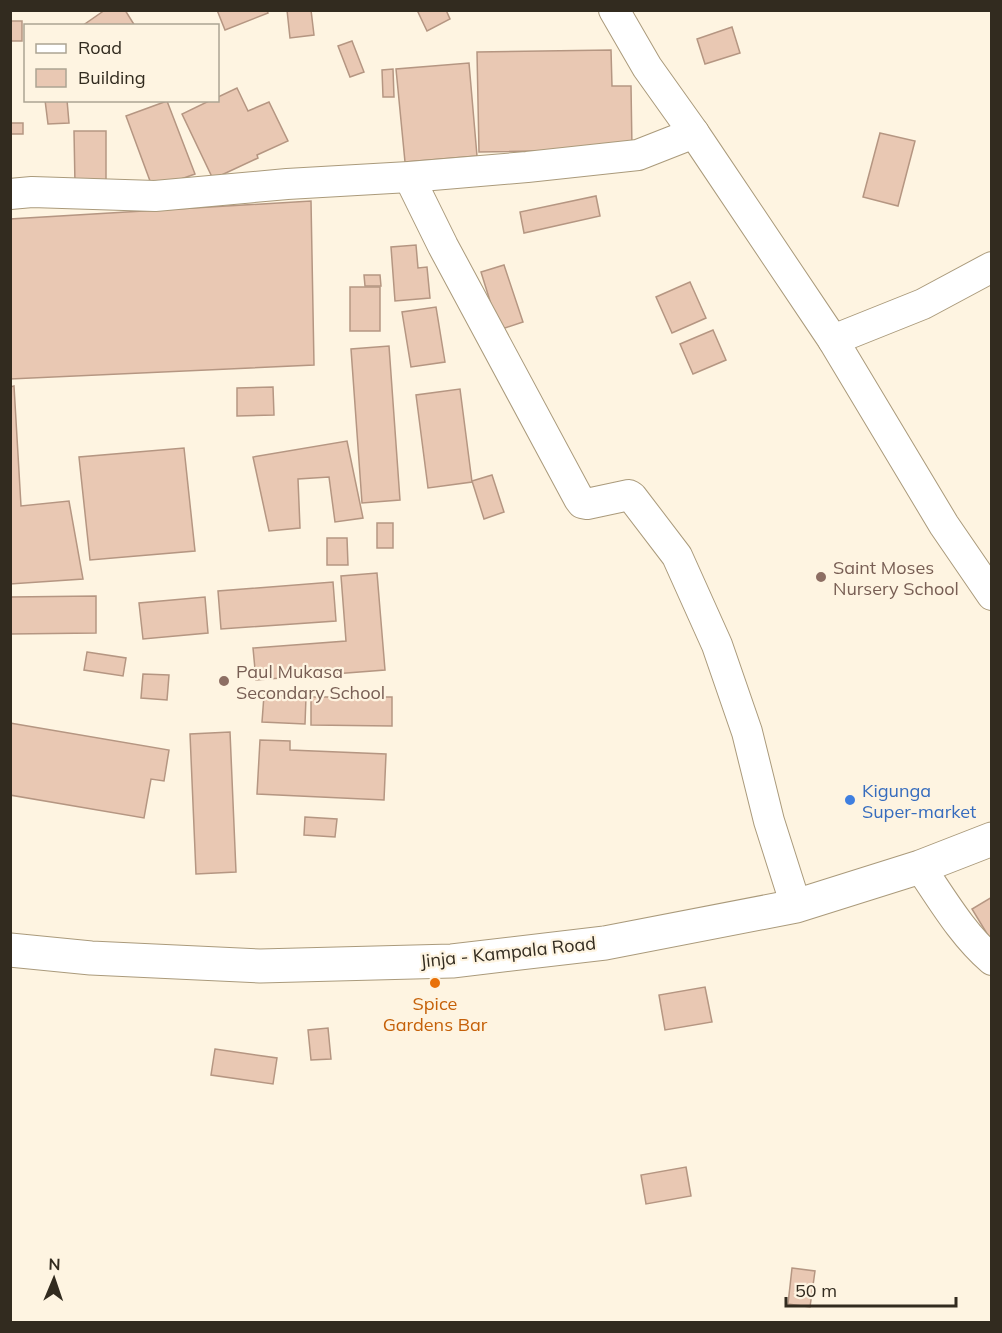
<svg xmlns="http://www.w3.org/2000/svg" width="1002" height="1333" font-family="Mulish,sans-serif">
<rect width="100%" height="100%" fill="#fef4e1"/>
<g fill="#e9c8b3" stroke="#b59682" stroke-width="1.5">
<path d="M105 10H125L135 26H82Z"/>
<path d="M217 10H267L268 13 225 30Z"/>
<path d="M287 10H311L314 35 290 38Z"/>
<path d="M417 10H446L450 19 427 31Z"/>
<rect x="10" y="21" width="12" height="20"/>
<path d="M732 27 740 53 705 64 697 39Z"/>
<path d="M352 41 364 72 350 77 338 46Z"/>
<path d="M611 50 612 86H631L632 149 479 152 477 52Z"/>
<path d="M469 63 477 156 405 162 396 69Z"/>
<path d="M393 69 394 97H383L382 70Z"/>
<path d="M237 88 248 111 269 102 288 141 257 155 258 158 213 179 182 114 211 100H218V97Z"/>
<path d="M45 100H67L69 123 48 124Z"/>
<path d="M167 101 195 174 153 189 126 116Z"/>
<rect x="10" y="123" width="13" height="11"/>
<path d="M74 131H106V185H75Z"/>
<path d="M880 133 915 141 898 206 863 197Z"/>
<path d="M596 196 600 216 524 233 520 212Z"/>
<path d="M311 201 314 365 10 379V219Z"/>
<path d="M416 245 418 268 427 267 430 298 395 301 391 247Z"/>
<path d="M504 265 523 322 499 330 481 272Z"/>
<path d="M364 275H380L381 286H365Z"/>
<path d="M690 282 706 318 672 333 656 297Z"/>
<rect x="350" y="287" width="30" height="44"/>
<path d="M436 307 445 362 411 367 402 312Z"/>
<path d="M713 330 726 360 693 374 680 344Z"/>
<path d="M389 346 400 500 362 503 351 349Z"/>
<path d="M14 386 21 506 69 501 83 579 10 584V387Z"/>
<path d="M273 387 274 415 237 416V388Z"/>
<path d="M460 389 472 482 428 488 416 395Z"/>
<path d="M347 441 363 518 335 522 329 477 298 479 300 528 269 531 253 457Z"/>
<path d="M184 448 195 551 90 560 79 457Z"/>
<path d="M492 475 504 512 484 519 472 481Z"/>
<rect x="377" y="523" width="16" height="25"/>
<path d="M327 538H347L348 565H327Z"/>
<path d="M377 573 385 670 256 680 253 648 346 641 341 576Z"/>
<path d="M333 582 336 621 221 629 218 591Z"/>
<path d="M96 596V633L10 634V597Z"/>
<path d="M205 597 208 633 143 639 139 603Z"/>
<path d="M87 652 126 658 123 676 84 670Z"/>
<path d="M143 674 169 675 167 700 141 698Z"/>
<path d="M264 695 306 697 305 724 262 722Z"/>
<path d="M311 697H392V726L311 725Z"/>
<path d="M10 723 169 750 164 781 151 779 144 818 10 795Z"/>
<path d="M230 732 236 872 196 874 190 734Z"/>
<path d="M260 740 290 741V750L386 754 384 800 257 794Z"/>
<path d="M305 817 337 819 335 837 304 835Z"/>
<path d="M992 897V942L972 909Z"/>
<path d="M705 987 712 1022 665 1030 659 995Z"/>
<path d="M328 1028 331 1059 311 1060 308 1030Z"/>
<path d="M215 1049 277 1058 273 1084 211 1075Z"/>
<path d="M686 1167 691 1196 646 1204 641 1175Z"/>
<path d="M792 1268 815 1271 810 1307 788 1304Z"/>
</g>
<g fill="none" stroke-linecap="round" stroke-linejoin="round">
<g stroke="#aa9a7b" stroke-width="32">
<g id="minor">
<path d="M614 10 647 67 694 133 833 340 944 525 992 595"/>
<path d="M409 177 443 246 579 499 582 503 587 504 629 495 632 497 677 556 717 645 747 732 769 821 796 906"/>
<path d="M10 194 32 192 155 196 287 184 409 177 527 167 638 155 694 133"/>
<path d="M833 340 923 304 992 267"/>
<path d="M920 867C942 899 962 934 992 960"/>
</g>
</g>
<g stroke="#aa9a7b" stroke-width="35">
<path id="highway" d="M10 950 91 958 260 966 452 961 605 943 796 906 920 867 992 839"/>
</g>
<use href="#minor" stroke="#fff" stroke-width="30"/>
<use href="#highway" stroke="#fff" stroke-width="33"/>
</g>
<g fill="#8d6e63" stroke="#fef4e1" stroke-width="2">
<circle cx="821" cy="577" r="6"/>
<circle cx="224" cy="681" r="6"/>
</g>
<circle fill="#3f7fe0" stroke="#fef4e1" stroke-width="2" cx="850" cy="800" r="6"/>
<circle fill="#e8710a" stroke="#fef4e1" stroke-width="2" cx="435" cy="983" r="6"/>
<g text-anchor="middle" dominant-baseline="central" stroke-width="4.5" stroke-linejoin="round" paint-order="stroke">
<g font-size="18" fill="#785e54" stroke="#fef4e1" text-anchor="start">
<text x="833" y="567">Saint Moses<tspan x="833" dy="21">Nursery School</tspan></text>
<text x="236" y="671">Paul Mukasa<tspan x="236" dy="21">Secondary School</tspan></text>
</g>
<g font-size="18" fill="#366cbe" stroke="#fef4e1" text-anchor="start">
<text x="862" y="790">Kigunga<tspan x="862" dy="21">Super-market</tspan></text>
</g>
<g font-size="18" fill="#322b1f" stroke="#fef4e1">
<text transform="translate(508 952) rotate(-6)">Jinja - Kampala Road</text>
</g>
<g font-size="18" fill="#c56008" stroke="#fef4e1">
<text x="435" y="1003">Spice<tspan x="435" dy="21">Gardens Bar</tspan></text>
</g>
</g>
<rect width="1002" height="1333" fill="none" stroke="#322b1f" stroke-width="24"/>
<rect x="24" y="24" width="195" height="78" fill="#fef4e1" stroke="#aca493" stroke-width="1.5"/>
<rect x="36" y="44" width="30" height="9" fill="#ffffff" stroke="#aca493" stroke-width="1.5"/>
<text x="78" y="54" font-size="18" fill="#322b1f">Road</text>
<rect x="36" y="69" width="30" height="18" fill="#e9c8b3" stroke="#aca493" stroke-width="1.5"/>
<text x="78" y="84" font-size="18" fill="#322b1f">Building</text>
<g transform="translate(54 1279) rotate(2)" stroke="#fef4e1" stroke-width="4.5" paint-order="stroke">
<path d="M0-4.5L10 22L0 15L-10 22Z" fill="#322b1f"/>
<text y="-9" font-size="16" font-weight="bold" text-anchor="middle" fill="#322b1f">N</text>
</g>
<path d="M786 1297v9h170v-9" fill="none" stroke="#322b1f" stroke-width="3"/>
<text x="795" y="1297" font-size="18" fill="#322b1f" stroke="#fef4e1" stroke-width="4.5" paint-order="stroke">50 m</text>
</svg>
